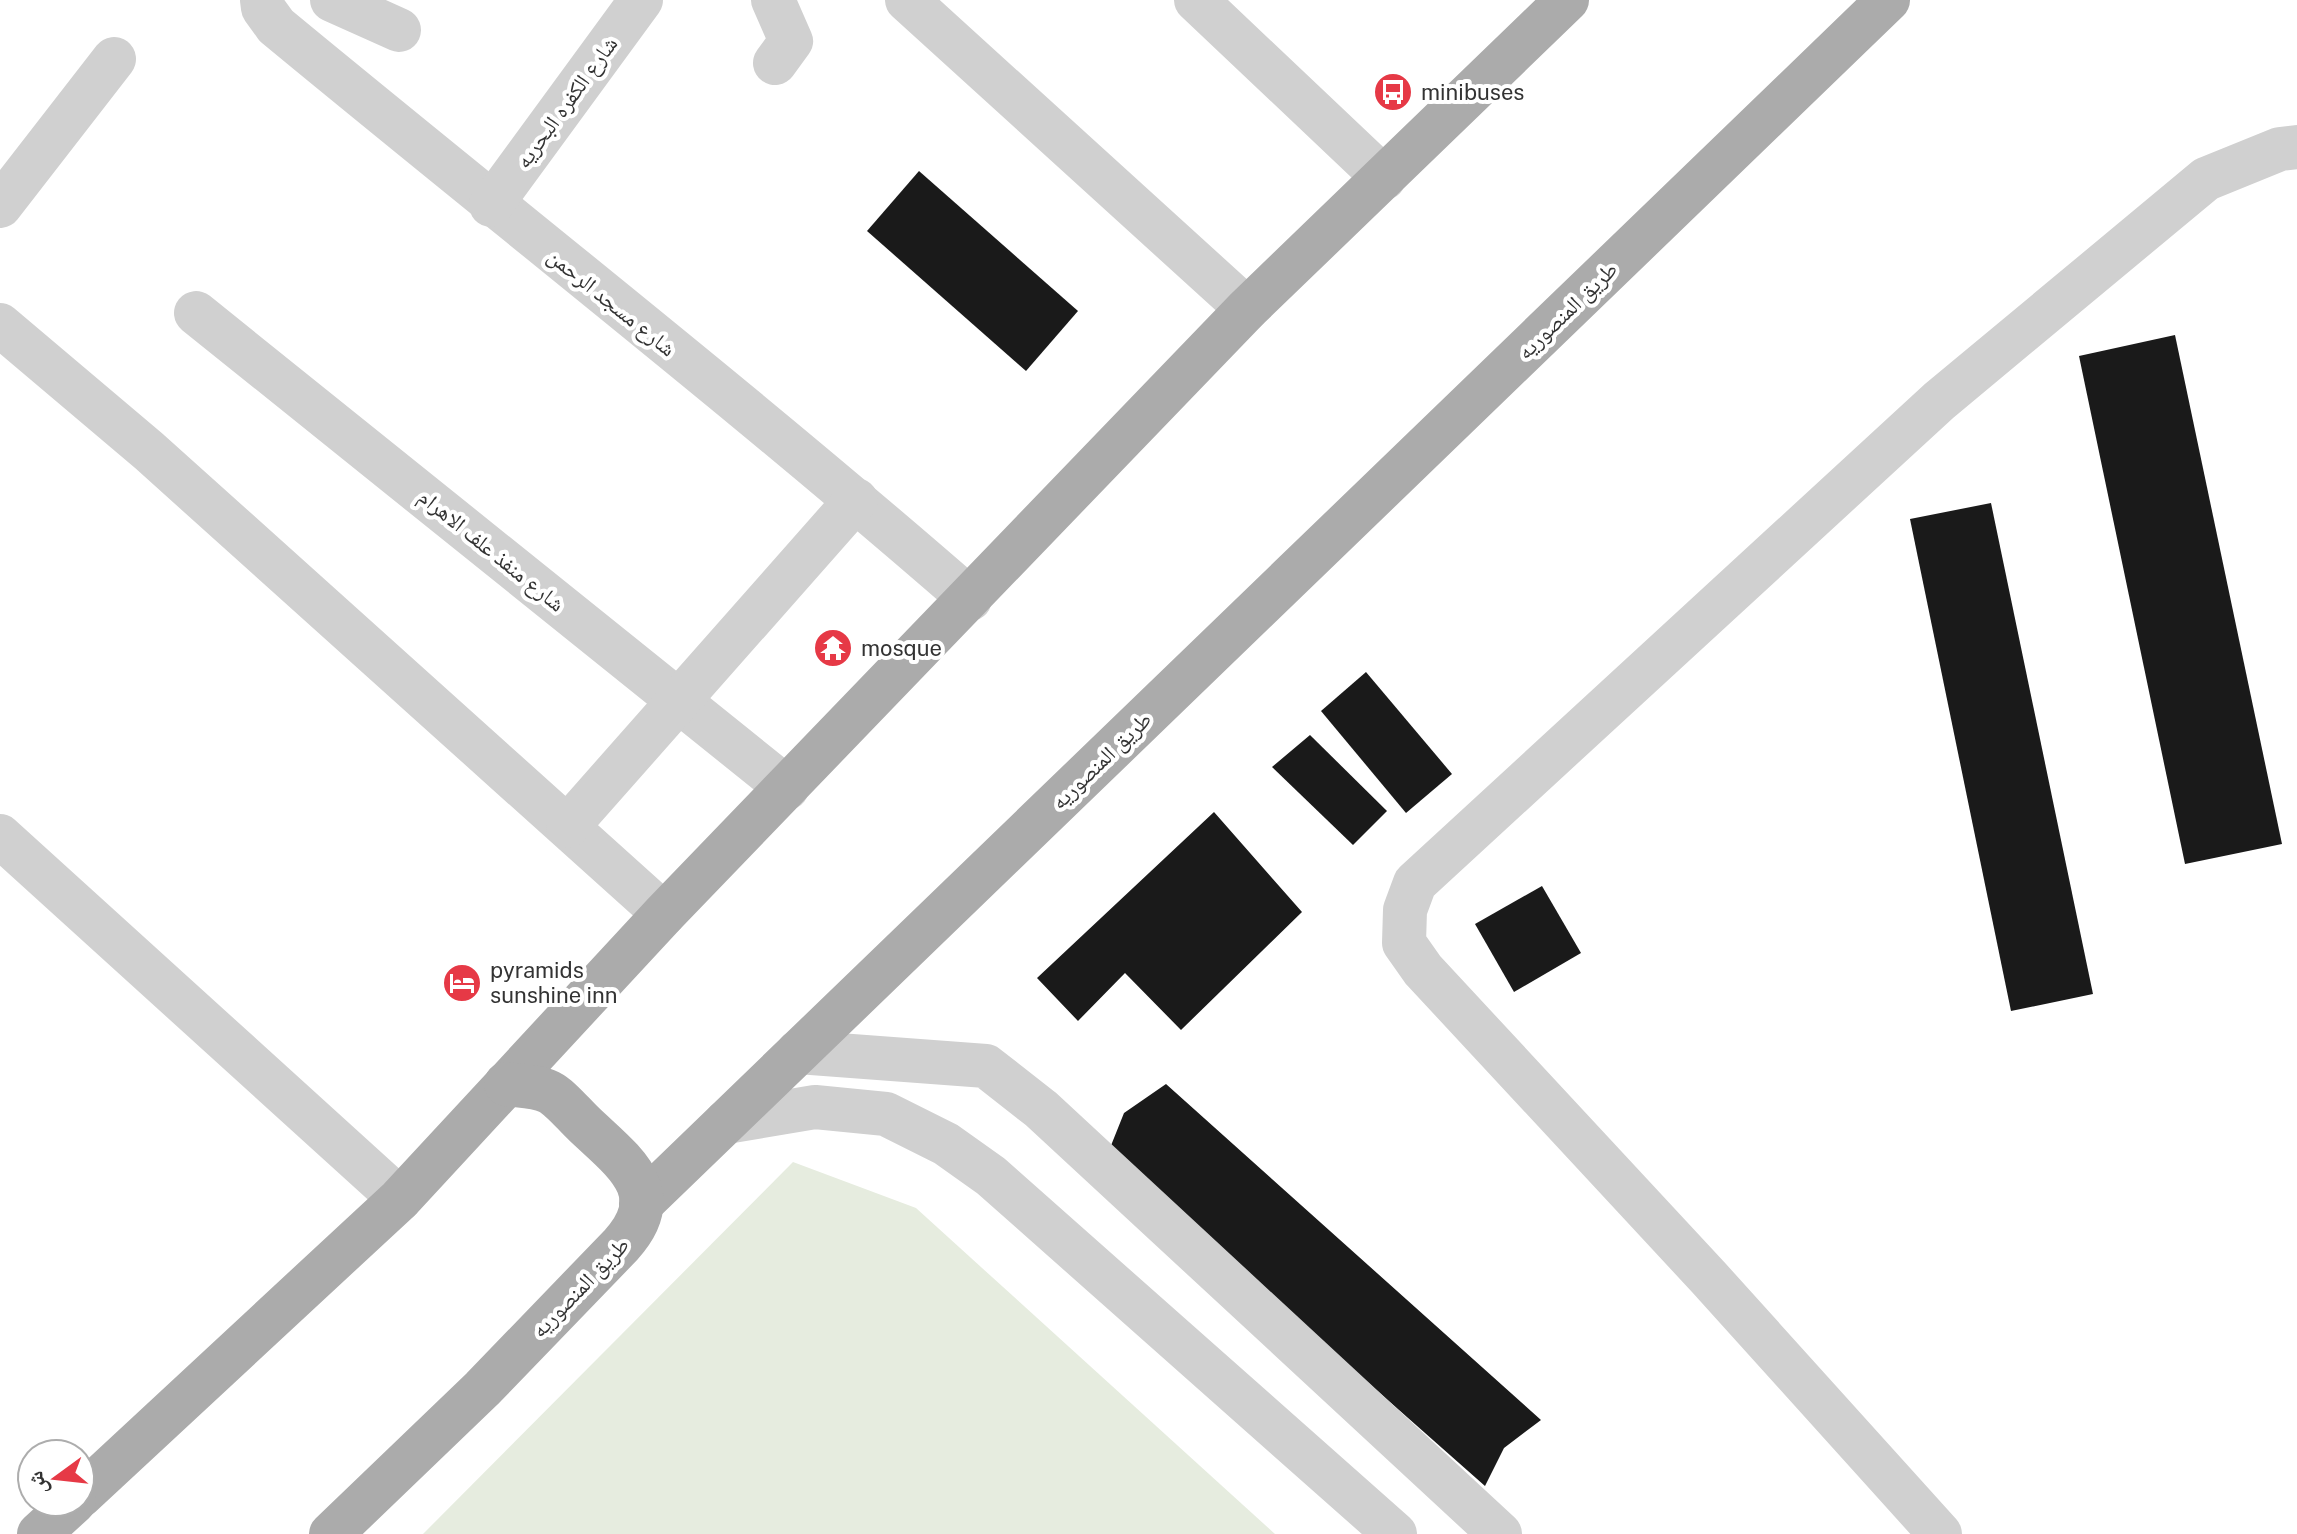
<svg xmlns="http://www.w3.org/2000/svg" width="2297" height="1534" font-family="'Public Sans','Noto Naskh Arabic',sans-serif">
<rect width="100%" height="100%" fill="#fff"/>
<path fill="#e6ecdf" d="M793 1162 916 1208 1275 1534H423Z"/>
<g fill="#1a1a1a">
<path d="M919 171 1078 311 1026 371 867 231Z"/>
<path d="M2175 335 2282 844 2185 864 2079 356Z"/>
<path d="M1991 503 2093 994 2011 1011 1910 519Z"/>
<path d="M1366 672 1452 774 1406 813 1321 711Z"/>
<path d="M1310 735 1387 811 1353 845 1272 767Z"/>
<path d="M1214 812 1302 912 1181 1030 1125 973 1078 1021 1037 978Z"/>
<path d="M1542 886 1581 953 1514 992 1475 924Z"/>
<path d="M1166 1084 1541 1420 1504 1448 1485 1486 1108 1153 1124 1113Z"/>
</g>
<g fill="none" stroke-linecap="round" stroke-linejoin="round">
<g stroke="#d0d0d0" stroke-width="44">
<path d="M262 0 263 8 276 26C507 217 744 402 970 599"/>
<path d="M332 0 399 30"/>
<path d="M773 0 791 41 775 63"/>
<path d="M907 0 1247 309"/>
<path d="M1196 0 1384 178"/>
<path d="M491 205 641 0"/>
<path d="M0 206 114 59"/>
<path d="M196 313 787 788"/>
<path d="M0 325 149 451 664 914"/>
<path d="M568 826 856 500"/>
<path d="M0 836 400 1199"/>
<path d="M798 1052 986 1066 1041 1109 1500 1534"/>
<path d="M726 1122 815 1107 886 1114 946 1144 991 1176 1395 1534"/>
<path d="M1940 1534 1709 1278 1423 970 1404 943 1405 910 1415 883 1939 401 2206 179 2280 149 2297 147"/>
</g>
<g stroke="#ababab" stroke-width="44">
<path d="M641 1204 1888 0"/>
<path d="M80 1496 400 1199 664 914 1247 309 1567 0"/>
<path d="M39 1534 74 1502"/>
<path d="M331 1534 482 1389 621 1245C669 1192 623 1161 585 1125 574 1115 561 1098 549 1092 537 1086 518 1086 506 1084"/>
</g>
</g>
<defs>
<g id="bus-disc" transform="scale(2)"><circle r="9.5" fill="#e63946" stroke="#fff"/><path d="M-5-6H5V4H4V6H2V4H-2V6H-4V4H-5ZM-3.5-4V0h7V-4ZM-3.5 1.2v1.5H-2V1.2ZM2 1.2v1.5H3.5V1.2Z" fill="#fff"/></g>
<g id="temple-disc" transform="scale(2)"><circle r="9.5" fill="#e63946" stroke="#fff"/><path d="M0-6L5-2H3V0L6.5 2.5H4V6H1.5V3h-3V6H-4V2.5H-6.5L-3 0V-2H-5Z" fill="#fff"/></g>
<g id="hotel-disc" transform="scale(2)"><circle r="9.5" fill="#e63946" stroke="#fff"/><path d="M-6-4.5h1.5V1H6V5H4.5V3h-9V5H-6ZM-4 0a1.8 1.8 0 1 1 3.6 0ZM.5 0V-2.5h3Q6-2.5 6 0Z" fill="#fff"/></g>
</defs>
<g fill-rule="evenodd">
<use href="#bus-disc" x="1393" y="92"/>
<use href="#temple-disc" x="833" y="648"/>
<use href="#hotel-disc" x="462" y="983"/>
</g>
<g text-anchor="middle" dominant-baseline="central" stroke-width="8" stroke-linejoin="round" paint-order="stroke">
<g font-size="22" fill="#333" stroke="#fff" text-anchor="start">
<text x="1421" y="92">minibuses</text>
<text x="861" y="648">mosque</text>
<text x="490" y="970">pyramids<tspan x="490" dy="25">sunshine inn</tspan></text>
</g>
<g font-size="22" fill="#333" stroke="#fff">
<text transform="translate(566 102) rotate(-54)">شارع الكفره البحريه</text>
<text transform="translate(612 302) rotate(39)">شارع مسجد الرحمن</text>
<text transform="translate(1567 310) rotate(-44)">طريق المنصوريه</text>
<text transform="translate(492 550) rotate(39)">شارع منفذ علف الاهرام</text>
<text transform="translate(1101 760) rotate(-44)">طريق المنصوريه</text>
<text transform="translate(580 1287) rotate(-46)">طريق المنصوريه</text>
</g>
</g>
<g transform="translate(56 1478) rotate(255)"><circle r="38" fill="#ffffff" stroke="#adadad" stroke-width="2"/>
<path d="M0-6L14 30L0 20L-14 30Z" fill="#e63946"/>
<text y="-12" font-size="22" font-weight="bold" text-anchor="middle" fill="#333333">ش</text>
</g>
</svg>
